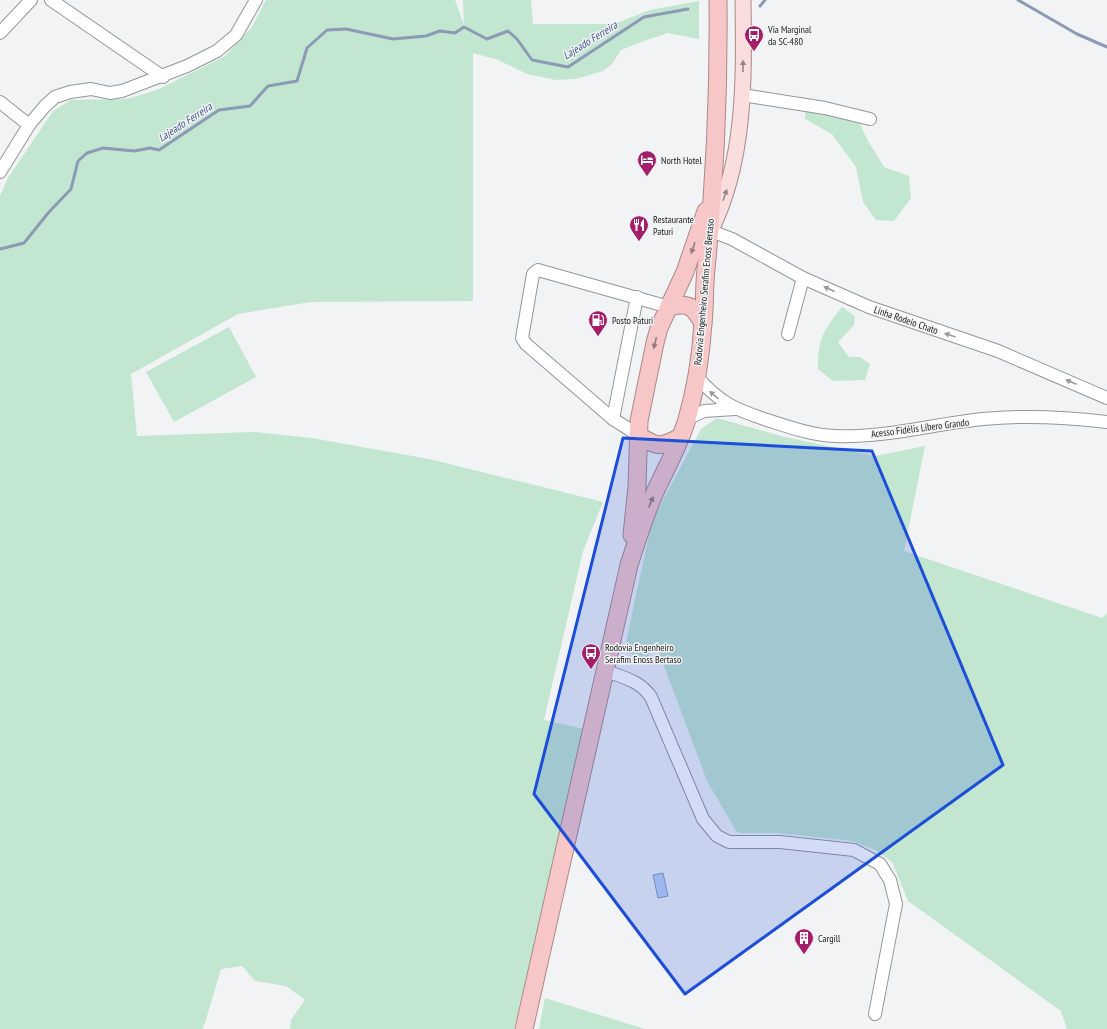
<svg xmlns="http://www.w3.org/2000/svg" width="1107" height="1029" font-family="'PT Sans Narrow',sans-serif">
<rect width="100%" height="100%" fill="#f2f3f5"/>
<g fill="#c2e6d0">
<path d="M266 0H455L464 25 463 0H531L533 24H614L650 10 699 1V39L668 33 647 40 621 50 612 64 603 71 575 79 556 80 527 74 498 60 473 53V301L311 302 238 314 131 374 137 436 254 432 312 438 429 459 603 502 583 551 544 720 585 729 514 1029H290L291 1020 305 1000 286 986 255 981 242 966 221 969 205 1023 202 1029H0V196L8 178 53 111 71 100 127 99 157 90 225 56 252 27Z"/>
<path d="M806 99 853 110 868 141 884 167 909 176 911 198 894 221 876 220 863 202 856 167 832 134 805 119Z"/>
<path d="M842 307 855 316 854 325 838 342 849 357H860L870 364 865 380 833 381 818 369C818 338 823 331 842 307Z"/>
<path d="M229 327 256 377 174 422 146 372Z"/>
<path d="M717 418 785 437 875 456 925 446 904 551 1102 618 1107 613V1029H1067L1061 1011 908 901 892 862 875 850 852 841 777 833H741L736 831 707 781 655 642 646 660 624 651 652 521 701 429Z"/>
<path d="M545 998 645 1029H539Z"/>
</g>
<path fill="#bdd0f6" stroke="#8c9ab5" d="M663 873 668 896 658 898 653 875Z"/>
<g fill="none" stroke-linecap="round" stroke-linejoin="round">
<g stroke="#8c9ab5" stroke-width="3">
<path d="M1018 0 1077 34 1107 47"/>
<path d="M760 6 765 0"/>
<path d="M0 249 24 243 49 212 71 189 78 161 87 153 103 148 134 151 150 148 159 150 219 110 250 106 268 86 297 81 307 48 327 30 346 29 393 39 426 36 440 31 455 33 464 27 487 39 508 31 517 39 532 60 568 67 644 17 688 9"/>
</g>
<g stroke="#959697" stroke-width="14">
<g id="minor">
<path d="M51 0 163 77"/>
<path d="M0 33 31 0"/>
<path d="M742 95 825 108 870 119"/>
<path d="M0 102 29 125"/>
<path d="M0 172 29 125 45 106 55 97 70 92 91 89 110 93 122 91 187 66 217 51 236 35 256 0"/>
<path d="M711 231 732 239 803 278 869 307 998 351 1107 398"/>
<path d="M788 334 803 278"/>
<path d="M696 376C720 403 734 409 767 420 789 427 811 435 835 436 885 438 933 424 983 419 1025 415 1065 417 1107 422"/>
<path d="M613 419 637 297"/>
<path d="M687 419 704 411 735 409"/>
<path d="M638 435 613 419 526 344 522 338 533 274 538 270 669 307"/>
<path d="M606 671C625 678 640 681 651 697L703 819 717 836 729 842H780L854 850 880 864 890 880 896 904 875 1014"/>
</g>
</g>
<g stroke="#aa8a8a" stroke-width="17">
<path id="major" d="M711 230C746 159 744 78 743 0"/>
</g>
<g stroke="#aa8a8a" stroke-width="19">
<g id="highway">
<path d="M669 307C689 302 693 306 703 323"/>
<path d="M638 435C656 447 661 448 680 437"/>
<path d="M632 535 637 487 639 421 655 343 659 328 685 272 706 211"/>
<path d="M524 1029 629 565C636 543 643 521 652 499 663 473 679 447 687 419 696 388 701 355 703 323 705 305 704 287 706 269 715 180 719 90 718 0"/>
</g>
</g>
<use href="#minor" stroke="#fff" stroke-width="12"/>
<use href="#major" stroke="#fadddd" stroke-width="15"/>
<use href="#highway" stroke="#f7c6c6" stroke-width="17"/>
</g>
<defs><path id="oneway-solid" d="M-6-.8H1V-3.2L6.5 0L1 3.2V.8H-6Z"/></defs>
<g fill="#968686">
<use href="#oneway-solid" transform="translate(743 66) rotate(-89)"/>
<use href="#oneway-solid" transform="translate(725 195) rotate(-71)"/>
</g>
<g fill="#947a7a">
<use href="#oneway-solid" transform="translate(693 248) rotate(109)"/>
<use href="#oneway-solid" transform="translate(655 343) rotate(104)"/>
<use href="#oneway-solid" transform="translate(651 502) rotate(-68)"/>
</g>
<g fill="#989999">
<use href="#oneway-solid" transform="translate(829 289) rotate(-156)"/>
<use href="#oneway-solid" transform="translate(950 335) rotate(-161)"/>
<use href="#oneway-solid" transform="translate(1071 382) rotate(-157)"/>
<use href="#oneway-solid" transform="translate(714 395) rotate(-140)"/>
</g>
<path fill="#1d4ed8" fill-opacity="0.2" stroke="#1d4ed8" stroke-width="3" stroke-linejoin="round" d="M623 438 872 451 1003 765 685 994 534 794Z"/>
<defs>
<g id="bus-pin" transform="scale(1)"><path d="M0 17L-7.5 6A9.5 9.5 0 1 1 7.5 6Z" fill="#a41e69" stroke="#f2f3f5"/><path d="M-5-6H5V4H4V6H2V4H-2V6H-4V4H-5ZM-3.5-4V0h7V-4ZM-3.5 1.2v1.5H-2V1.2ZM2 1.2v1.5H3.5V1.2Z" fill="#fff"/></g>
<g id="hotel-pin" transform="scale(1)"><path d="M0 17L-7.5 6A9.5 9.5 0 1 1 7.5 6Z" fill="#a41e69" stroke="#f2f3f5"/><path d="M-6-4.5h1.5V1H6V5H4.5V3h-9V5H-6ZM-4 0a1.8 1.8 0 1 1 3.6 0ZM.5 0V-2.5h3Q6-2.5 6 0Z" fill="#fff"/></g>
<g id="restaurant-pin" transform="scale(1)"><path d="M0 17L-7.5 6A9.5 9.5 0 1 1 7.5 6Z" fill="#a41e69" stroke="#f2f3f5"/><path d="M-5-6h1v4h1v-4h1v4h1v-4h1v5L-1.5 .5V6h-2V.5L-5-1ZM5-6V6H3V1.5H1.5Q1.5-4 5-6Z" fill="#fff"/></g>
<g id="fuel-pin" transform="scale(1)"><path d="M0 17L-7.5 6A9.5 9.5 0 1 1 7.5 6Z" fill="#a41e69" stroke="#f2f3f5"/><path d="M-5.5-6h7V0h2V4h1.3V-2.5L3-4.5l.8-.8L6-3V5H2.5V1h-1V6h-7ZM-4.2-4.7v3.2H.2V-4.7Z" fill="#fff"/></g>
<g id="building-pin" transform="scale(1)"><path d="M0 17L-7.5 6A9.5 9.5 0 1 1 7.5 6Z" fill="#a41e69" stroke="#f2f3f5"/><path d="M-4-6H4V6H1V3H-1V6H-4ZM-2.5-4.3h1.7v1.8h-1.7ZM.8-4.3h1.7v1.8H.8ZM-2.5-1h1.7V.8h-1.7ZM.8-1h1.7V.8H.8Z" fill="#fff"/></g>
</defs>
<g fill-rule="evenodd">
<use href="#bus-pin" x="754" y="35"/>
<use href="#hotel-pin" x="647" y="160"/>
<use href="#restaurant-pin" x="639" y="225"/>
<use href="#fuel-pin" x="598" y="320"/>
<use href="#bus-pin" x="591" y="653"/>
<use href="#building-pin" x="804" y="938"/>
</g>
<g text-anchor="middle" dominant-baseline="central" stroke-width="3" stroke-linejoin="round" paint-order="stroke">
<g font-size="10" fill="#1b1c1c" stroke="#f2f3f5" text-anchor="start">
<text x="768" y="29">Via Marginal<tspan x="768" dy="12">da SC-480</tspan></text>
<text x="661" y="160">North Hotel</text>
<text x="653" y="219">Restaurante<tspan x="653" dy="12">Paturi</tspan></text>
<text x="612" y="320">Posto Paturi</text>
<text x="605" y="647">Rodovia Engenheiro<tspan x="605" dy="12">Serafim Enoss Bertaso</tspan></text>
<text x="818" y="938">Cargill</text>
</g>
<g font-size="10" fill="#1b1c1c" stroke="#f2f3f5">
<text transform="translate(704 292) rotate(-85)">Rodovia Engenheiro Serafim Enoss Bertaso</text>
<text transform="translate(906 320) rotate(19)">Linha Rodeio Chato</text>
<text transform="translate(920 428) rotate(-7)">Acesso Fidélis Líbero Grando</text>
</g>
<g font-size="11" font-style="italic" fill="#3f5789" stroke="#f2f3f5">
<text transform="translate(590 40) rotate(-32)">Lajeado Ferreira</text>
<text transform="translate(185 122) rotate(-33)">Lajeado Ferreira</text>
</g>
</g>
</svg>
